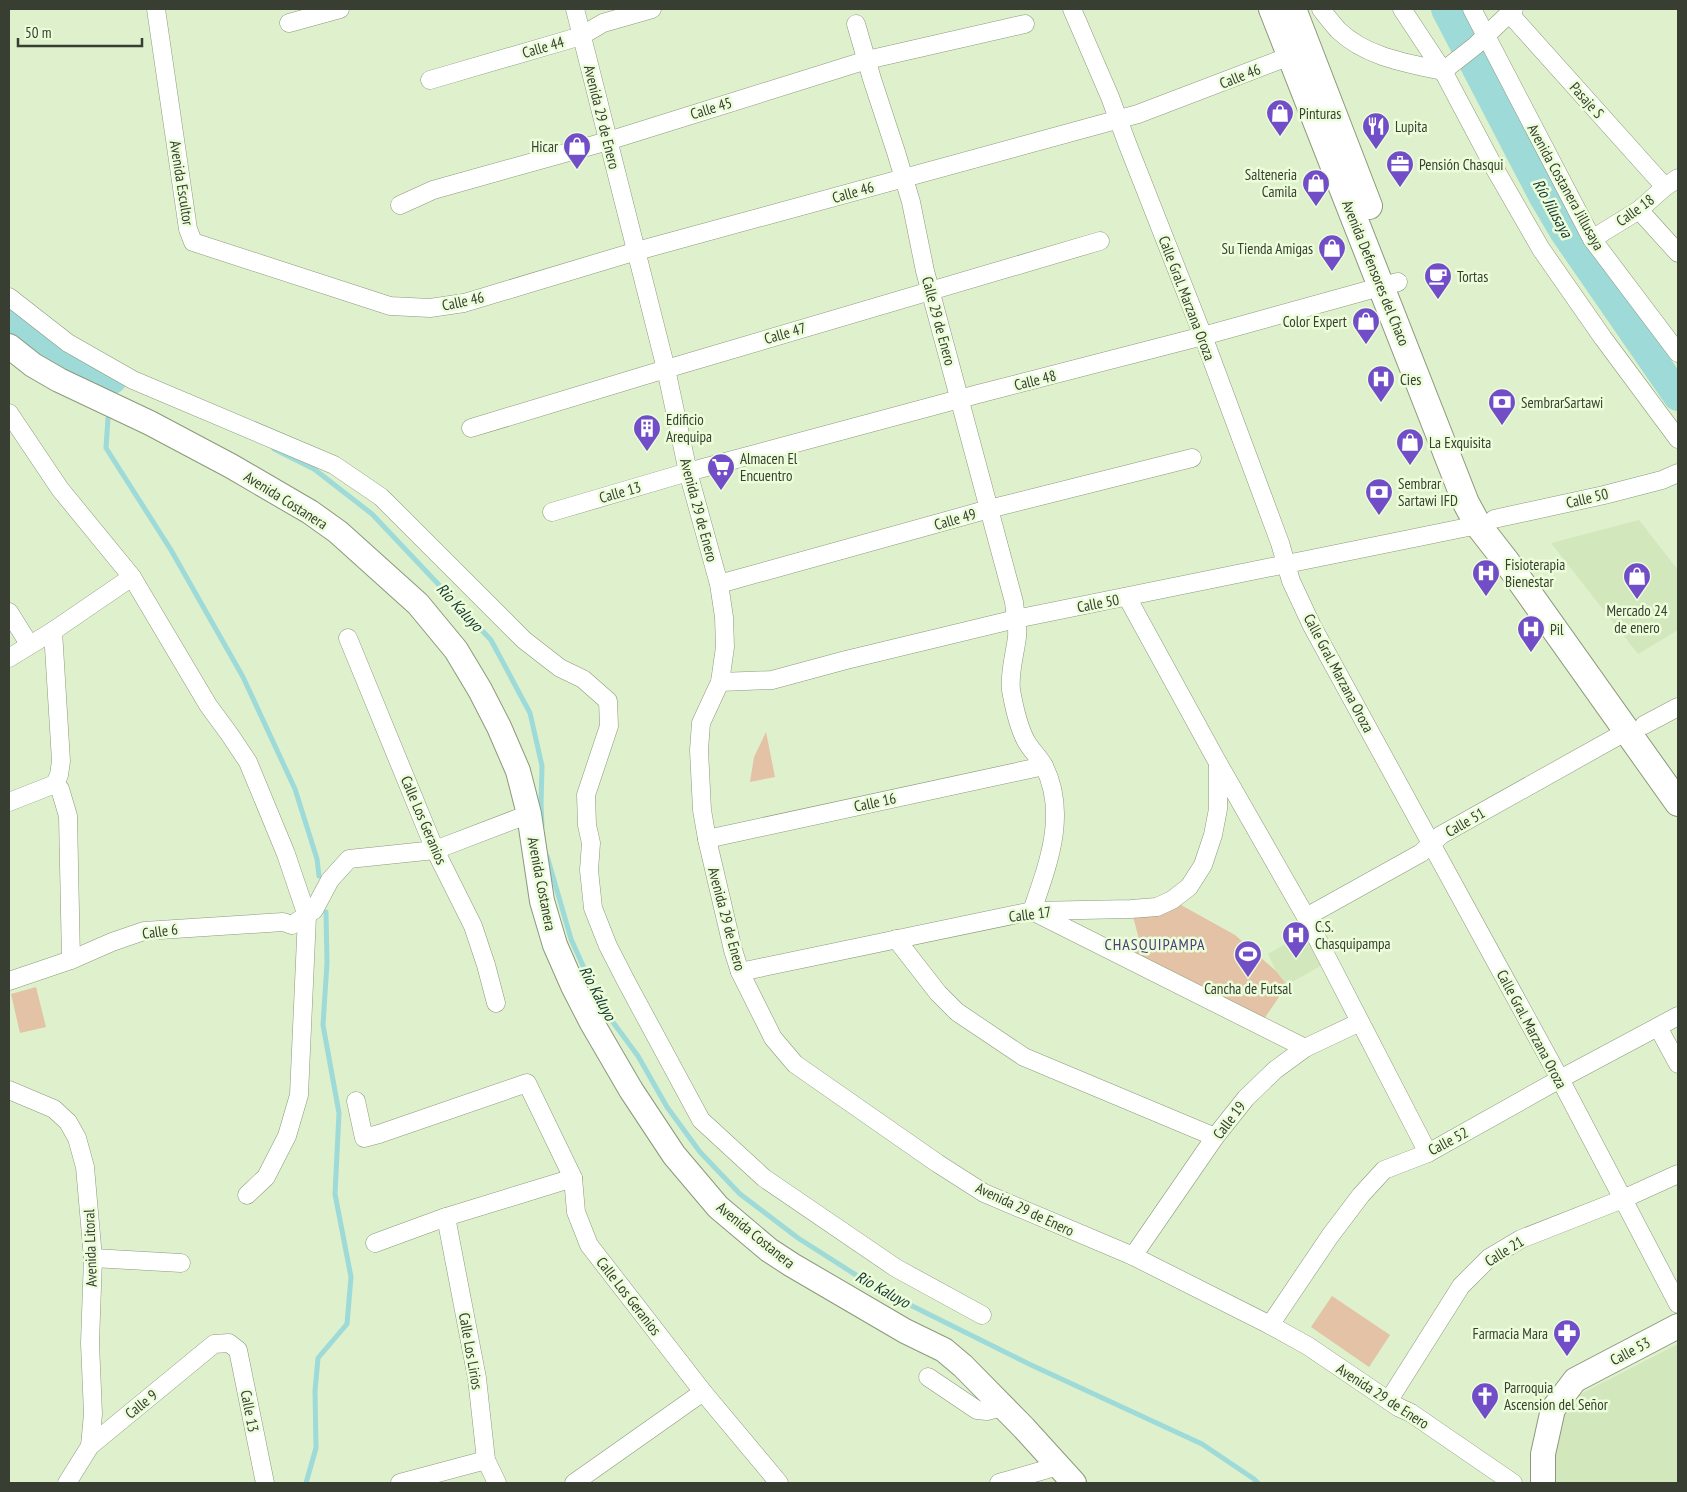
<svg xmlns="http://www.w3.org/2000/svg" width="1687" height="1492" font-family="'PT Sans Narrow',sans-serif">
<rect width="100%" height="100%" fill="#dff0cd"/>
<g fill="#d3e7bd">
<path d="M1639 520 1678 570V630L1638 654 1551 543Z"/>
<path d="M1307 932 1324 964 1287 985 1276 971 1268 954Z"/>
<path d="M1678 1344V1483H1553L1556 1428 1565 1402Z"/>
</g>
<g fill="#e3c2a5">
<path d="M766 732 775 777 750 782 754 757Z"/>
<path d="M1172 900 1235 935 1276 971 1287 985 1264 1019 1122 954 1124 944 1140 943 1131 909Z"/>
<path d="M36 987 46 1027 20 1033 11 994Z"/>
<path d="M1332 1296 1390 1335 1369 1367 1311 1327Z"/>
</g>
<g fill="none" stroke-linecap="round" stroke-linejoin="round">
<g stroke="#9ddad8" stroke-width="5">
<path d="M111 390 112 379 124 384"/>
<path d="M108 418 106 448 171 550 243 677 295 789 317 859 319 876"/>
<path d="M274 449 314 469 372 514 491 640 530 713 542 766 541 804 542 826"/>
<path d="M547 856 571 939 601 1006 638 1056 667 1107 700 1152 740 1194 798 1238 878 1289 1029 1364 1202 1444 1254 1479 1258 1483"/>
<path d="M306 1483 316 1448 315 1391 318 1358 347 1324 351 1277 335 1194 339 1113 323 1025 327 963 326 912"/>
</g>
<g stroke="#9ddad8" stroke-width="30">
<path d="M1446 9 1544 197 1564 231 1678 396"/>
<path d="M9 316 16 323 112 379"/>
</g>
<g stroke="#8b9a7a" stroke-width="19">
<g id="street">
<path d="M156 9 188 229 193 242 390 306 430 308 464 303 637 251 1138 114 1290 56 1301 54"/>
<path d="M575 9 666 369 688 472 719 584 724 617 725 647 720 682 701 723 699 750 702 810 707 839 733 950 740 972 773 1038 795 1064 937 1163 984 1193 1133 1256 1270 1325 1308 1346 1398 1407 1411 1413 1513 1483"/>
<path d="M1072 9 1110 97 1127 143 1203 336 1280 543 1291 581 1312 626 1560 1079 1678 1304"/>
<path d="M1321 9C1326 16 1332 23 1338 30 1366 57 1406 63 1443 71L1475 46 1514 9"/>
<path d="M1402 9 1443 71 1495 169 1541 249 1603 338 1678 439"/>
<path d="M1472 9 1592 239 1678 353"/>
<path d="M1509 13 1665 187"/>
<path d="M289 23 340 9"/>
<path d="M856 24 872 79 896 152 911 202 925 271 1014 602C1015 613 1018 626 1017 637 1015 654 1009 673 1011 690 1014 707 1018 726 1026 741 1031 750 1039 757 1044 766 1068 814 1048 864 1032 911L1305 1048"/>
<path d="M430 80 581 36 603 23 652 9"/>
<path d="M400 205 433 190 608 141 867 60 1025 24"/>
<path d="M1639 210 1678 253"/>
<path d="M1592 239 1639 210 1665 187 1678 178"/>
<path d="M9 297 68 343 133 380 334 465 381 497 524 640 560 668 583 679 608 701 609 726 586 795 587 825 591 843 589 870 593 908 608 946 627 983 701 1120 764 1178 896 1268 982 1315"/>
<path d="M9 413 60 489 132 577 208 705 230 735 248 762 286 854 307 916 299 1095 287 1136 266 1177 247 1195"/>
<path d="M471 428 666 369 1100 241"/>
<path d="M552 512 688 472 978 394 1203 336 1398 282"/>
<path d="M1494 519 1604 495 1662 480 1678 473"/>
<path d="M719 584 989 509 1192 458"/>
<path d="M1127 597 1218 763 1306 917 1428 1153"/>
<path d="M9 612 29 644"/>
<path d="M53 631 61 761 59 775 55 784"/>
<path d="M348 638 435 850 473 926 486 965 496 1003"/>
<path d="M9 658 53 631 132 577"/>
<path d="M720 682 772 680 846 660 1016 619 1478 525"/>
<path d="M1644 725 1678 707"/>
<path d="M9 802 55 784 60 789 68 816 71 960"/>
<path d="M707 839 1044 766"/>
<path d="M1306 917 1421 853 1441 835 1627 731"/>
<path d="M896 939 938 993 957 1012 1024 1057 1215 1137"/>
<path d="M740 972 1032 911 1131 909 1157 907 1172 900 1189 887 1203 865 1213 835 1218 809V763"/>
<path d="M9 981 71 960 112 942 144 931 283 922 292 925 314 910 330 880 349 859 435 850 529 814"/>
<path d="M1658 1027 1678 1064"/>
<path d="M9 1090 54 1109 68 1122 77 1138 85 1167 93 1258 90 1343 93 1414 90 1446"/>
<path d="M356 1101 364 1138 379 1134 527 1083 573 1178 576 1212 589 1245 703 1392 779 1483"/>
<path d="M446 1217 477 1378 486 1460 497 1483"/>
<path d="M375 1243 446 1217 573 1178"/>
<path d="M1133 1256 1215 1137 1246 1098 1275 1070 1305 1048 1360 1022"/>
<path d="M93 1258 181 1263"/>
<path d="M1270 1325 1330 1236 1361 1195 1384 1170 1428 1153 1560 1079 1678 1016"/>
<path d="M928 1377 977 1410 987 1411 1003 1407"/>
<path d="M1389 1400 1461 1286 1489 1258 1521 1239 1623 1199 1678 1174"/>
<path d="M67 1483 90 1446 214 1344 229 1343 238 1350 265 1483"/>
<path d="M400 1483 486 1460"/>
<path d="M574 1483 703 1392"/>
<path d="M999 1483 1058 1466"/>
</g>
</g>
<g stroke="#8b9a7a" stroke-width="26">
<g id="secondary">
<path d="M9 346 33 365 59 380 150 423 231 466 310 512 338 532 418 604 456 650 480 690 499 727 518 771 529 814 542 901 555 945 573 986 592 1023 631 1090 674 1155 718 1207 769 1250 792 1265 905 1331 944 1350 963 1366 1024 1428 1074 1483"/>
<path d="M1543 1483V1454L1553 1409 1575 1380 1678 1326"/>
</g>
</g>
<g stroke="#8b9a7a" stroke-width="28">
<g id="primary">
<path d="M1272 9 1466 503 1478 525 1506 561 1678 803"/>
<path d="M1293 9 1369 206"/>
</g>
</g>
<use href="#street" stroke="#fff" stroke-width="18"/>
<use href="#secondary" stroke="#fff" stroke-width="24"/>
<use href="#primary" stroke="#fff" stroke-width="26"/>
</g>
<defs>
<g id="shop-pin" transform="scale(1.4375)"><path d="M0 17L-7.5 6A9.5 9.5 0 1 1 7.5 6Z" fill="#714ec8" stroke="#ecfdda"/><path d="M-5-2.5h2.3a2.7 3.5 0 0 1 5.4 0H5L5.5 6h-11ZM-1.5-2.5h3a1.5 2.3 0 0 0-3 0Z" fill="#fff"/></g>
<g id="restaurant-pin" transform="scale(1.4375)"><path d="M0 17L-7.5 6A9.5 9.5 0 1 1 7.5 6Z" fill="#714ec8" stroke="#ecfdda"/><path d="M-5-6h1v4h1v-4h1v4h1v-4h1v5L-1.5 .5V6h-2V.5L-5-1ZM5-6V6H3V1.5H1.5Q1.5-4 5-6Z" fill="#fff"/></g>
<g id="office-pin" transform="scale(1.4375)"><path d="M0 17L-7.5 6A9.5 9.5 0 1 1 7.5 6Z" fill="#714ec8" stroke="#ecfdda"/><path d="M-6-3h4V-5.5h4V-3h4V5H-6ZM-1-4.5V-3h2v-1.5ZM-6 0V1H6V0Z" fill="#fff"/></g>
<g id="cafe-pin" transform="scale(1.4375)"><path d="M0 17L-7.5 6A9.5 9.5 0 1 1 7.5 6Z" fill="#714ec8" stroke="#ecfdda"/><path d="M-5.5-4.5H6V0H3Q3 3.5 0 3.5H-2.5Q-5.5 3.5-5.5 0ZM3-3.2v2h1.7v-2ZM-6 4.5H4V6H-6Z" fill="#fff"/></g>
<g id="hospital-pin" transform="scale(1.4375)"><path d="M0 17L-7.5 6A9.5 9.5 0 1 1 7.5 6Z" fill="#714ec8" stroke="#ecfdda"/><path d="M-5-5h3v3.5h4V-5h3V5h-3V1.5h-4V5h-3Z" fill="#fff"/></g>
<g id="bank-pin" transform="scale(1.4375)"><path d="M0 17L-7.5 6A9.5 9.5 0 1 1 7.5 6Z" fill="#714ec8" stroke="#ecfdda"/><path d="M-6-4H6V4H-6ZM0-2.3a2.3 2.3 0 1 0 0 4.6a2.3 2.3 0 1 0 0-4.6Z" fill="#fff"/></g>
<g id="building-pin" transform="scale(1.4375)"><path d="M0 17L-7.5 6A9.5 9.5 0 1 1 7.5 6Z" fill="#714ec8" stroke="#ecfdda"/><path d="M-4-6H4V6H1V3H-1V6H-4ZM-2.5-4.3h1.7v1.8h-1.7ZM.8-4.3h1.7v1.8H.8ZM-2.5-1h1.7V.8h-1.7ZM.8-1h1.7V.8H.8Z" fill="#fff"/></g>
<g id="supermarket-pin" transform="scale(1.4375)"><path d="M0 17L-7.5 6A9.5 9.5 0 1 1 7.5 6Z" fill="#714ec8" stroke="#ecfdda"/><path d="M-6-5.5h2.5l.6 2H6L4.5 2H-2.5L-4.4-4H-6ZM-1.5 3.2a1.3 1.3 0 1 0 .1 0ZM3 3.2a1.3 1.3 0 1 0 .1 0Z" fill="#fff"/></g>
<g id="stadium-pin" transform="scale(1.4375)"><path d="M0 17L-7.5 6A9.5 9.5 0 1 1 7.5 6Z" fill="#714ec8" stroke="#ecfdda"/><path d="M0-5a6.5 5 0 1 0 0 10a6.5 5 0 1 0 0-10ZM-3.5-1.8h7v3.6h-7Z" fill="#fff"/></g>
<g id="pharmacy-pin" transform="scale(1.4375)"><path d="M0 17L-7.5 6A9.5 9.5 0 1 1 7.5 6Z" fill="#714ec8" stroke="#ecfdda"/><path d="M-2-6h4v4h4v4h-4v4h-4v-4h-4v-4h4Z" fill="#fff"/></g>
<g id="church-pin" transform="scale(1.4375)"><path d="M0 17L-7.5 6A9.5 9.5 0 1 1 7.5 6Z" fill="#714ec8" stroke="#ecfdda"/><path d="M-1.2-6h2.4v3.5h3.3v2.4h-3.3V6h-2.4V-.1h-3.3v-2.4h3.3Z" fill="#fff"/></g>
</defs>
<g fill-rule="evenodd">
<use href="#shop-pin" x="1280" y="113"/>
<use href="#restaurant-pin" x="1376" y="126"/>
<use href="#shop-pin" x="577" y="146"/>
<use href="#office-pin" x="1400" y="164"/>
<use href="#shop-pin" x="1316" y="183"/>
<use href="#shop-pin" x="1332" y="248"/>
<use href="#cafe-pin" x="1438" y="276"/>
<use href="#shop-pin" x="1366" y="321"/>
<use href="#hospital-pin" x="1381" y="379"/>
<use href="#bank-pin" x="1502" y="402"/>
<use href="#building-pin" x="647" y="428"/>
<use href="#shop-pin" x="1410" y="442"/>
<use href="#supermarket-pin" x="721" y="467"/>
<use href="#bank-pin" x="1379" y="492"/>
<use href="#hospital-pin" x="1486" y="573"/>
<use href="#shop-pin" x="1637" y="576"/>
<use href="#hospital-pin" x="1531" y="629"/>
<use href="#hospital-pin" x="1296" y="935"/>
<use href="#stadium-pin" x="1248" y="954"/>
<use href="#pharmacy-pin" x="1567" y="1333"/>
<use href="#church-pin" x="1485" y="1396"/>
</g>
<g text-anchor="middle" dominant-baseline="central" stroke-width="5" stroke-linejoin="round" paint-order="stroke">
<g font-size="15" fill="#383e31" stroke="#ecfdda">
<text transform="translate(543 47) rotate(-16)">Calle 44</text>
<text transform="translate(1240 76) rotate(-22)">Calle 46</text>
<text transform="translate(1587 100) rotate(48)">Pasaje S</text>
<text transform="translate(711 108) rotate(-17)">Calle 45</text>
<text transform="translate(602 117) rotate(76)">Avenida 29 de Enero</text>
<text transform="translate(182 183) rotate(81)">Avenida Escultor</text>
<text transform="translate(1566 187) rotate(61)">Avenida Costanera Jillusaya</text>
<text transform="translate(853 192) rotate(-16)">Calle 46</text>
<text transform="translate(1635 210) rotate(-36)">Calle 18</text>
<text transform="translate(1376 273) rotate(68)">Avenida Defensores del Chaco</text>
<text transform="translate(1187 298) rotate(69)">Calle Gral. Marzana Oroza</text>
<text transform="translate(463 301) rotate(-12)">Calle 46</text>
<text transform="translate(939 321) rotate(75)">Calle 29 de Enero</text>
<text transform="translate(785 333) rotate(-16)">Calle 47</text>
<text transform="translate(1035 380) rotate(-14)">Calle 48</text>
<text transform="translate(620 492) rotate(-16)">Calle 13</text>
<text transform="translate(1587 498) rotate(-13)">Calle 50</text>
<text transform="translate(286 500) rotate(32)">Avenida Costanera</text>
<text transform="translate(699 510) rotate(75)">Avenida 29 de Enero</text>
<text transform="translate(955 519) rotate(-16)">Calle 49</text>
<text transform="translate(1098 603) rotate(-11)">Calle 50</text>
<text transform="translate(1339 673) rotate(62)">Calle Gral. Marzana Oroza</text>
<text transform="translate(875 802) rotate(-12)">Calle 16</text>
<text transform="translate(424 820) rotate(67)">Calle Los Geranios</text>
<text transform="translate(1465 822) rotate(-30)">Calle 51</text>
<text transform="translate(542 884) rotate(79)">Avenida Costanera</text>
<text transform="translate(1030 914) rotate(-7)">Calle 17</text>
<text transform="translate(727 919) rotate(75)">Avenida 29 de Enero</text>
<text transform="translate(160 931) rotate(-8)">Calle 6</text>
<text transform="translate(1532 1029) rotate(62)">Calle Gral. Marzana Oroza</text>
<text transform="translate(1229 1120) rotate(-53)">Calle 19</text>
<text transform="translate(1448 1141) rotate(-28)">Calle 52</text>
<text transform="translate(1025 1209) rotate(25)">Avenida 29 de Enero</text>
<text transform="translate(756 1235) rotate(39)">Avenida Costanera</text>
<text transform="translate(90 1248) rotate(-92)">Avenida Litoral</text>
<text transform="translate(1504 1251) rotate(-32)">Calle 21</text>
<text transform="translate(629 1296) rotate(52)">Calle Los Geranios</text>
<text transform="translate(471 1351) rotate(80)">Calle Los Lirios</text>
<text transform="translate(1630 1351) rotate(-28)">Calle 53</text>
<text transform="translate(1383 1396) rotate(33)">Avenida 29 de Enero</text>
<text transform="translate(141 1404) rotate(-39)">Calle 9</text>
<text transform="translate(250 1411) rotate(79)">Calle 13</text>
</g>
<g font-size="15" fill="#383e31" stroke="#ecfdda" text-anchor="start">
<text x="1299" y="113">Pinturas</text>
<text x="1395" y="126">Lupita</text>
<text x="558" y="146" text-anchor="end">Hicar</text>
<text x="1419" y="164">Pensión Chasqui</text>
<text x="1297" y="174" text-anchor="end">Salteneria<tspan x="1297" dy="17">Camila</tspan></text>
<text x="1313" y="248" text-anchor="end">Su Tienda Amigas</text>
<text x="1457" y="276">Tortas</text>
<text x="1347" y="321" text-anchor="end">Color Expert</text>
<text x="1400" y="379">Cies</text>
<text x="1521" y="402">SembrarSartawi</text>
<text x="666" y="419">Edificio<tspan x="666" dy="17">Arequipa</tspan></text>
<text x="1429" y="442">La Exquisita</text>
<text x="740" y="458">Almacen El<tspan x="740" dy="17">Encuentro</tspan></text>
<text x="1398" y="483">Sembrar<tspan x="1398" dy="17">Sartawi IFD</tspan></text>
<text x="1505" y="564">Fisioterapia<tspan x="1505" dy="17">Bienestar</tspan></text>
<text x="1637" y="610" text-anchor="middle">Mercado 24<tspan x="1637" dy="17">de enero</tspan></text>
<text x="1550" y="629">Pil</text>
<text x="1315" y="926">C.S.<tspan x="1315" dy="17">Chasquipampa</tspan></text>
<text x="1248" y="988" text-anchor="middle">Cancha de Futsal</text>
<text x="1548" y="1333" text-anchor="end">Farmacia Mara</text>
<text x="1504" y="1387">Parroquia<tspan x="1504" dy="17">Ascension del Señor</tspan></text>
</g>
<g font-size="16" font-style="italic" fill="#163534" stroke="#ecfdda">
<text transform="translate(1553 208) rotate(61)">Río Jilusaya</text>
<text transform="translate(460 607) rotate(47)">Rio Kaluyo</text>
<text transform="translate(598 993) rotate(62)">Rio Kaluyo</text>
<text transform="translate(883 1289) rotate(29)">Rio Kaluyo</text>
</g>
<g font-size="16" letter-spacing="1" fill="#4b3d7a" stroke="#ecfdda">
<text x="1155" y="944">CHASQUIPAMPA</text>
</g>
</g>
<rect width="1687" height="1492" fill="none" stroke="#383e31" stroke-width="20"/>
<path d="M18 38v8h124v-8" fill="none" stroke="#383e31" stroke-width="2.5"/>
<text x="25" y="38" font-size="15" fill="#383e31" stroke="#ecfdda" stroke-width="4" paint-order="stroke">50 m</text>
</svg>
